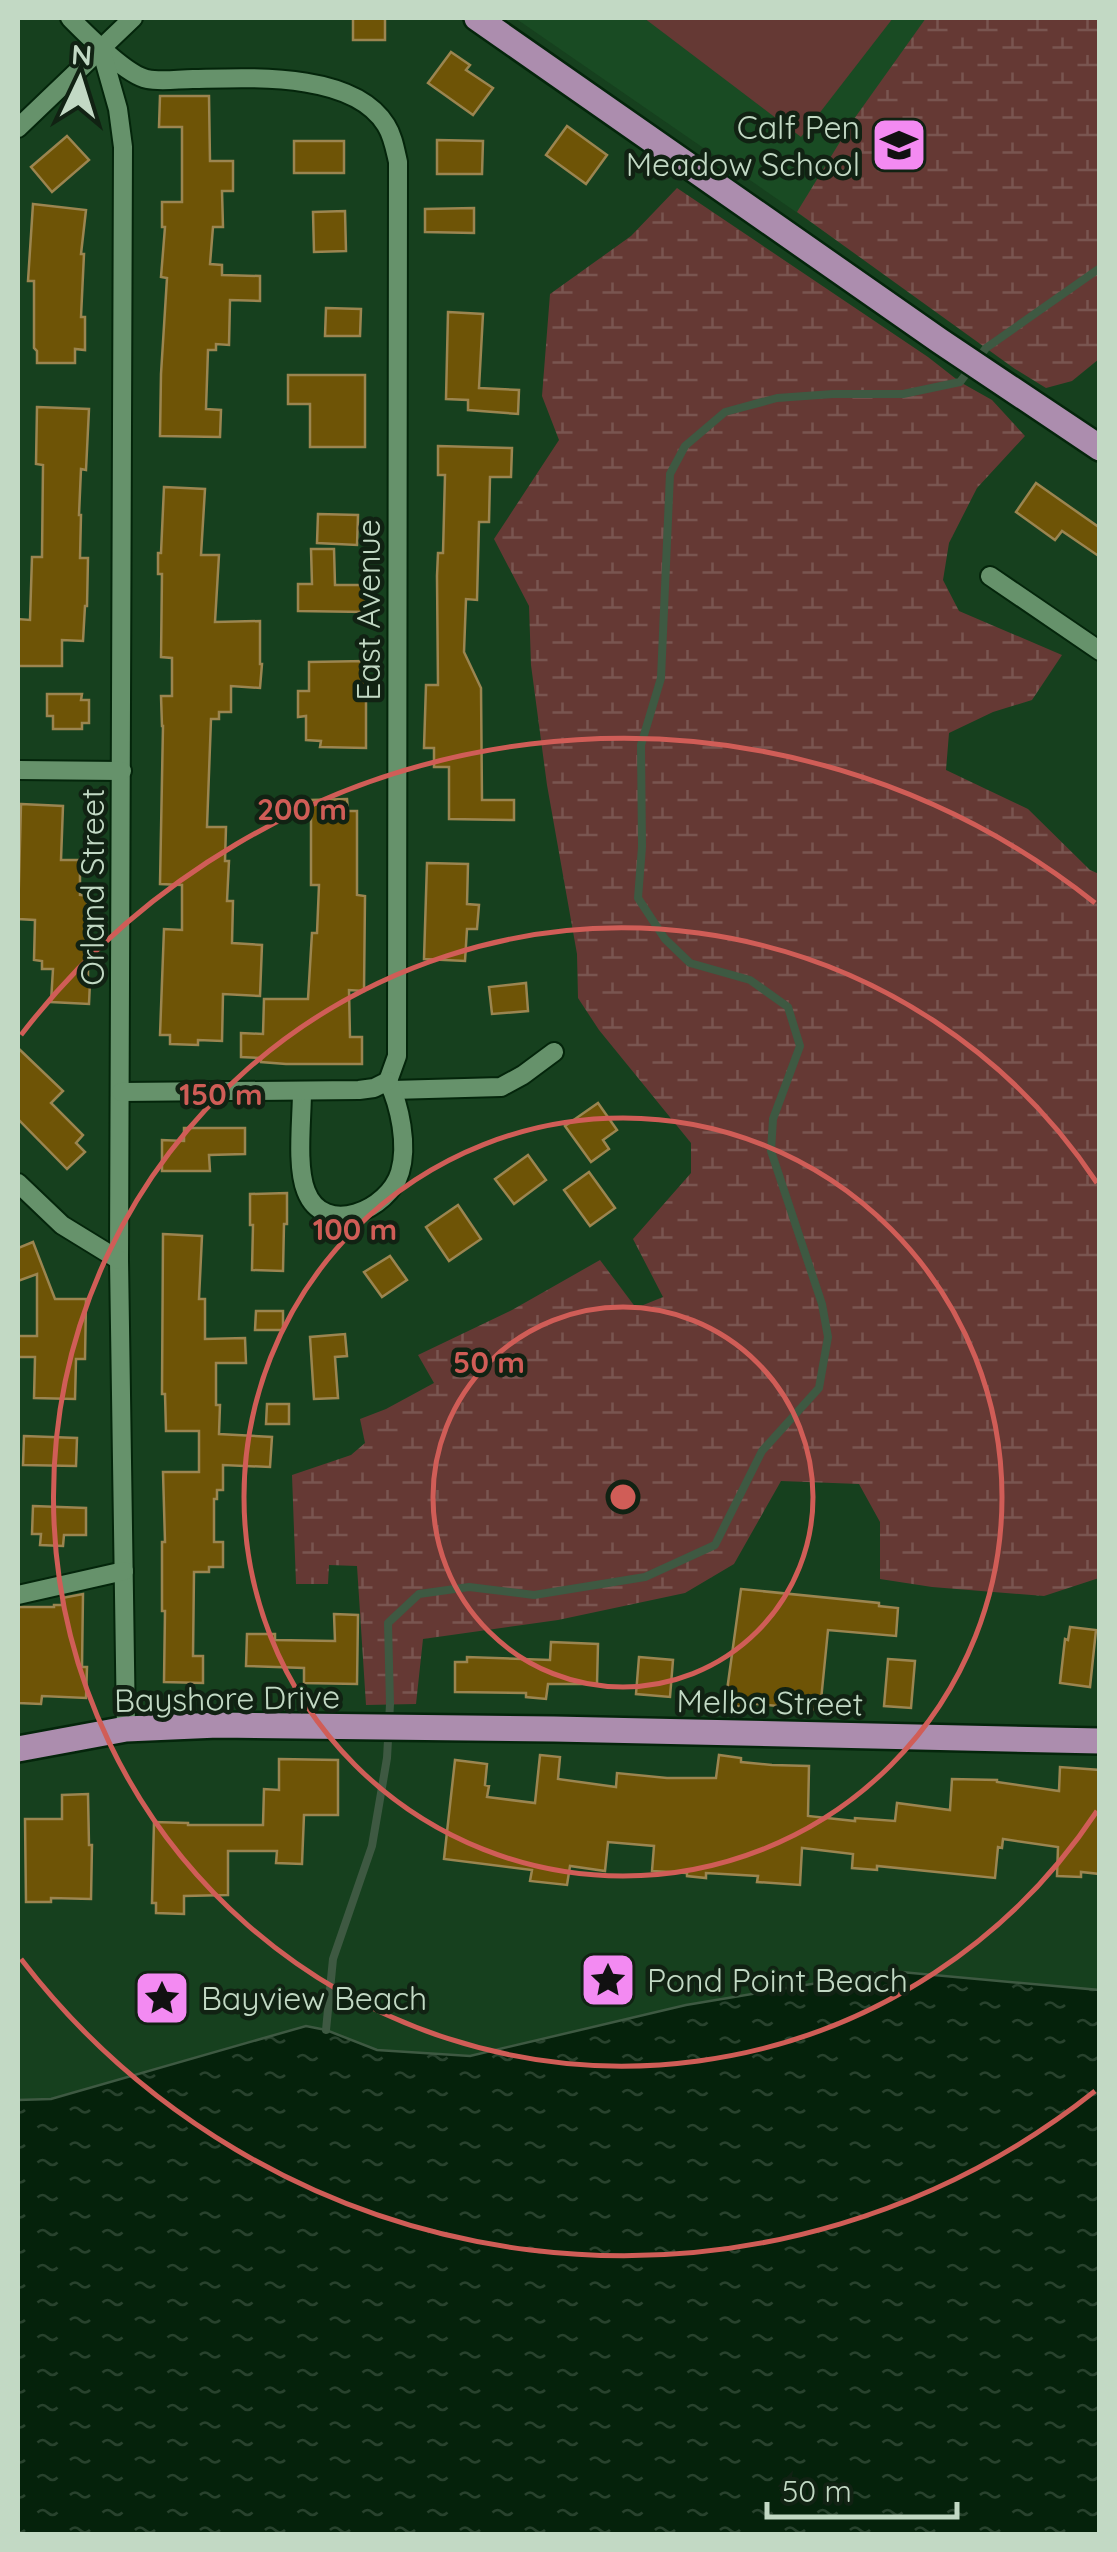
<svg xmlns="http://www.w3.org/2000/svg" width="1117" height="2552" font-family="Quicksand,sans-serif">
<defs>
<pattern id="wetland-marsh" width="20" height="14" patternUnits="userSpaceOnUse" patternTransform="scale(2.5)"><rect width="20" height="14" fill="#653934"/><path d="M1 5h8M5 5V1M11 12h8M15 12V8" fill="none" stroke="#795550"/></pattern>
<pattern id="water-ripples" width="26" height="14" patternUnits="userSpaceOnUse" patternTransform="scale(2.5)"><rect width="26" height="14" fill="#05220b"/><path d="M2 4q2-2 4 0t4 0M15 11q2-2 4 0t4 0" fill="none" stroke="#28422d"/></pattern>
</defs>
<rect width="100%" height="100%" fill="#16401e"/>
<path fill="#194b23" d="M515 18H1099L1028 372Z"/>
<g fill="url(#wetland-marsh)">
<path d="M926 18H1099V359L1072 381 1046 388 1015 369 797 212 854 119Z"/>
<path d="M677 188 928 357 960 382 992 400 1025 436 977 488 949 543 943 580 959 611 1062 655 1032 700 993 712 949 733 946 770 1028 809 1090 870 1099 874V1578L1044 1596 932 1587 880 1579V1522L859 1484 781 1481 734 1564 685 1593 558 1620 423 1639 416 1704 366 1705 357 1566 329 1565 328 1584H296L292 1475 351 1455 365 1443 360 1419 386 1409 434 1383 418 1355 512 1310 600 1260 636 1308 663 1297 633 1239 691 1173V1143L599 1030 578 998 577 954 547 785 531 665 529 606 494 539 559 440 542 396 550 294 631 236Z"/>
</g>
<path fill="#653934" d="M644 18H893L801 137Z"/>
<path fill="url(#water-ripples)" stroke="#3e5942" stroke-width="2.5" d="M890 1971 1099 1990V2534H18V2100L51 2099 306 2026 326 2030 377 2050 470 2056 686 2005Z"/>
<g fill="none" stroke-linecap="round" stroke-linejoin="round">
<path stroke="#3e5942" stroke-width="8" d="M326 2030 333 1959 372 1846 387 1758 390 1704 388 1623 419 1594 469 1587 534 1595 645 1577 715 1545 762 1451 819 1388 828 1337 822 1304 771 1151 773 1119 800 1046 788 1007 750 980 690 963 665 939 638 898 642 847 641 745 661 678 670 474 685 446 725 412 777 398 833 394H903L960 382 986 348 1100 268"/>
</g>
<g fill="#6e5406" stroke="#9b8550" stroke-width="2.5">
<rect x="353" y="18" width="32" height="22"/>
<path d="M451 52 470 65 466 70 493 88 473 115 428 83Z"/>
<path d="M160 96H209L210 161H233V191H222L223 227H213L210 264 222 265V275L260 276V301L230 300 229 345 216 344V350H208L206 409 221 410 220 437 160 436 161 374 167 278 161 277 165 227H162V202H182V127H159Z"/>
<path d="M567 126 607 155 586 184 546 155Z"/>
<path d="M67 136 89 160 52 192 31 167Z"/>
<path d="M437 140 483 141 482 174H437Z"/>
<rect x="294" y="141" width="50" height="32"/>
<path d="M33 204 86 210 81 254H84L81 317H85V350L75 349V363H37V351L34 348V281H28Z"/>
<path d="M474 208V233L425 232V209Z"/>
<path d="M345 211 346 251 314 252 313 212Z"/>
<path d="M326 308 361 309 360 336H325Z"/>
<path d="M448 312 483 314 479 388 519 390 518 414 468 410V400L446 399Z"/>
<path d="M288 375H365V447H310V404H288Z"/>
<path d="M37 407 89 409 86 470 81 469 79 515H81L80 558H88L87 606H85L83 641 62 640V666H18V619L30 620 32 557H42L43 465 36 464Z"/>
<path d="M438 446 512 448 511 477H490L489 522H479L477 600 466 599 464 652 481 688 482 800H514V820L449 819V767H434V748H424L426 685H438L437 576 438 553H443L445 475H438Z"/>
<path d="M1036 483 1100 528V557L1062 531 1055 540 1016 512Z"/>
<path d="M164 487 205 489 201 555H219L215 622 260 621V664H262L260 688 231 686V712H219V719H211L207 827H226L225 861H229L227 901H233L232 943 262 945 260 996 223 994 222 1041 198 1040V1045L170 1044V1035H160L164 929 182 930V885L160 884 163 726H162L161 696H172V658L161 657 162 574H158V553H161Z"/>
<path d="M318 514 358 515 357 545 317 543Z"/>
<path d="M311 549H334L335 585H366V612L298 611V584H312Z"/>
<path d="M366 661V748L320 747 321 741 306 740V716L298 717V691H309V662Z"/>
<path d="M47 694H82L81 700H89V723H82V729H53V716H47Z"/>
<path d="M347 799 348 811H357V895L365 896 364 991 349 990 350 1037H362V1064H286L261 1062V1058L241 1057V1033L263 1034 264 999H308L312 933H317L319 885H311V800Z"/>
<path d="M21 804 63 806 61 860H80V895L88 896 86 937H88V982H90L89 1004 51 1002 53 969H42V961L34 960 35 920 18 919Z"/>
<path d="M427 863 468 864 467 904 479 905 477 929H467L465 961 424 959Z"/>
<path d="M526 983 528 1011 492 1014 489 987Z"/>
<path d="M18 1048 63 1091 51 1103 83 1135 76 1143 85 1152 67 1169 18 1119Z"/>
<path d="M598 1103 617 1130 603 1140 609 1149 591 1162 565 1126Z"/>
<path d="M184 1128H245V1154L209 1155 210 1171H162V1140L184 1141Z"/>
<path d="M528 1155 546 1180 514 1204 495 1179Z"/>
<path d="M589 1172 615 1208 590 1226 564 1190Z"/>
<path d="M287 1193V1224H284L283 1271 252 1270 253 1225H250V1194Z"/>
<path d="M458 1205 481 1239 449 1261 426 1227Z"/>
<path d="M163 1234 202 1236 199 1299H205V1339L245 1338 246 1363H216V1405H220L219 1434 272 1437 270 1467 223 1465V1490H217V1499H214V1542H223V1567H209V1572H194L193 1656H203V1683L164 1682 165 1611H162V1542H165L163 1472H199V1431H166L165 1394H162Z"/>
<path d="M33 1242 55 1299H86L85 1359H76L75 1399 34 1398 35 1357H18V1336H37V1274L18 1281V1248Z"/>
<path d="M390 1256 407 1280 382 1297 364 1272Z"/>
<path d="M256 1311H283V1330H255Z"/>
<path d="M345 1334 347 1356 335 1357 338 1398 314 1399 310 1337Z"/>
<path d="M267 1404H289V1424H266Z"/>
<path d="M24 1436 77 1438 76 1466 23 1465Z"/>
<path d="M33 1506 86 1508V1535H64L63 1546 40 1545 41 1534H32Z"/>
<path d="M741 1589 879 1603V1606L898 1608 896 1636 828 1630 820 1710 746 1703 745 1707 725 1705Z"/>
<path d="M83 1594 82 1667H87L86 1698 42 1696 41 1704 18 1703V1607H54V1605H62V1598Z"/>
<path d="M334 1614 358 1615 357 1684 304 1683V1668L246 1666 247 1634H275V1640L335 1641Z"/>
<path d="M1070 1627 1096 1630 1090 1687 1060 1683 1065 1639 1068 1640Z"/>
<path d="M551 1642 598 1644 597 1684H548L546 1699 526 1697V1693L455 1692V1662H467V1657L550 1660Z"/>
<path d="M639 1657 673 1660 670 1697 636 1694Z"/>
<path d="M888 1659 915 1661 911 1708 884 1706Z"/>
<path d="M540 1755 560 1757 558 1779 616 1787 617 1773 667 1778H716L719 1755 741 1758V1762L772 1765 809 1766 808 1816 855 1821V1818L895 1821 897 1803 950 1810 952 1779 997 1780V1782L1059 1791 1060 1767 1100 1770V1874L1081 1872V1877L1057 1876 1058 1847 1003 1839 1002 1848 998 1847 995 1878 877 1866V1870L852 1868 853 1854 802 1848 800 1885 757 1882 758 1876 706 1873V1878L687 1876V1873L652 1871 654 1846 608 1842 605 1871 570 1866 567 1885 530 1881 532 1870 444 1859 455 1760 487 1764 485 1785 489 1786 487 1797 535 1803Z"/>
<path d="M279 1759 338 1760V1815H304L302 1864 276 1863 277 1851H228V1895L184 1896V1914L156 1913V1903H152L154 1822 188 1823V1825H263L264 1789 279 1790Z"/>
<path d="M88 1794 89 1845H92L91 1899 51 1898V1902H26L25 1819H62V1795Z"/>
</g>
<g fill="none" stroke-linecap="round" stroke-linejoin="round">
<g stroke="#04250b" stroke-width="22">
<g id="minor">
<path d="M70 18C85 33 126 75 147 79 161 82 179 79 193 79 248 78 353 71 386 125 393 136 395 149 398 162L397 1056 388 1081"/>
<path d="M101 49 118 109 123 147 119 1260 126 1729"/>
<path d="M18 128 133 18"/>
<path d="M990 576 1100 651"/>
<path d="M18 770 122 771"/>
<path d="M392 1090 501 1087 523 1075 554 1052"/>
<path d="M302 1091C302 1119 296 1166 306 1191 324 1238 389 1210 400 1172 408 1145 400 1106 388 1081"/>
<path d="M121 1092 359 1090 374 1088 388 1081"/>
<path d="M18 1183 62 1225 119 1260"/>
<path d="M18 1595 124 1571"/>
</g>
</g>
<g stroke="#04250b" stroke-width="30">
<g id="major">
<path d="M477 18 940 341 1100 448"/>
<path d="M18 1749 126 1729 218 1725 554 1729 1100 1741"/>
</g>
</g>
<use href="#minor" stroke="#66926b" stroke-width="18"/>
<use href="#major" stroke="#ac8dae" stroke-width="25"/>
</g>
<g fill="none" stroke="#d05d57" stroke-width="5">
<circle cx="623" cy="1497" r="190"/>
<circle cx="623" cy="1497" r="379"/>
<path d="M1097 1811A569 569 0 1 1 1097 1183"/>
<path d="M1095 2091A759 759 0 0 1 21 1959M21 1035A759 759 0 0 1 1095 903"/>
</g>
<defs>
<g id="school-square" transform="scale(2.875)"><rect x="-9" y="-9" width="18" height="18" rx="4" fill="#f38af2" stroke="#112213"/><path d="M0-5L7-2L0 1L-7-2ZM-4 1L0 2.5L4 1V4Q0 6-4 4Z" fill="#111"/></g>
<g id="sight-square" transform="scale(2.875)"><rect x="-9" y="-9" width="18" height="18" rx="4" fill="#f38af2" stroke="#112213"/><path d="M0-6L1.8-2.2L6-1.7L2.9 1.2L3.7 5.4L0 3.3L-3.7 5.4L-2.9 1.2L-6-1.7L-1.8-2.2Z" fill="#111"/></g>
</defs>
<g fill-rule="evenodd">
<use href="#school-square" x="899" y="145"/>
<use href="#sight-square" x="608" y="1980"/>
<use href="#sight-square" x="162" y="1998"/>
</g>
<g text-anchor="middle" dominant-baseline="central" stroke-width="9" stroke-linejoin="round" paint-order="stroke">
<g font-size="32" fill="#c2d9c4" stroke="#112213" text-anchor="start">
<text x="860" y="127" text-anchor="end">Calf Pen<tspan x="860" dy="37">Meadow School</tspan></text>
<text x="647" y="1980">Pond Point Beach</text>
<text x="201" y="1998">Bayview Beach</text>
</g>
<g font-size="32" fill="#c2d9c4" stroke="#112213">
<text transform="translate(368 610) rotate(-90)">East Avenue</text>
<text transform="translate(92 887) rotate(-90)">Orland Street</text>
<text transform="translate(227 1698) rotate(-1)">Bayshore Drive</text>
<text transform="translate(770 1702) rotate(1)">Melba Street</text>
</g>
</g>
<circle cx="623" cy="1497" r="15" fill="#d05d57" stroke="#112213" stroke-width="5"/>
<g font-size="30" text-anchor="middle" font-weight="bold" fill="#d05d57" stroke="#112213" stroke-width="9" stroke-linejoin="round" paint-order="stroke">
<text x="302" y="820">200 m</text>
<text x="221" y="1105">150 m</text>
<text x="355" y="1240">100 m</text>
<text x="489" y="1373">50 m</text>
</g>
<rect width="1117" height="2552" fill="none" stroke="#c2d9c4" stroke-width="40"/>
<g transform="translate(80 80) rotate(4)" stroke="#112213" stroke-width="8" paint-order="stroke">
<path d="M0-8L18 38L0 25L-18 38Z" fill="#c2d9c4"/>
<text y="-15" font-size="28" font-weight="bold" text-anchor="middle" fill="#c2d9c4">N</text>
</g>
<path d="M767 2502v15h190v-15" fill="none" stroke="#c2d9c4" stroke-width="5"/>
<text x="782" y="2502" font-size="30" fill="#c2d9c4" stroke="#112213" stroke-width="8" paint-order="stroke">50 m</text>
</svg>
